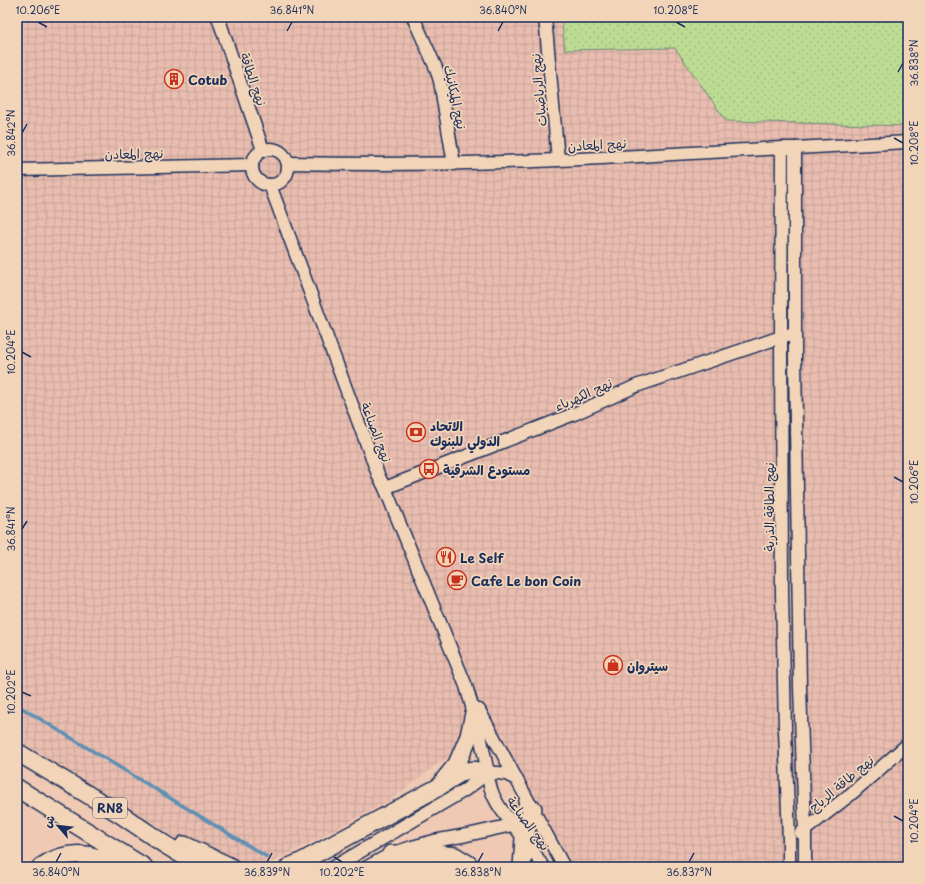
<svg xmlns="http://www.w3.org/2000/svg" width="925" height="884" font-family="'Playpen Sans','Playpen Sans Arabic',sans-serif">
<defs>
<pattern id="industrial-grid" width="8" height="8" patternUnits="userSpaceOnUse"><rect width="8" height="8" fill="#e9bdaf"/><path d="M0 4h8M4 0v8" fill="none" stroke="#c7a399"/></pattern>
<pattern id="grass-dots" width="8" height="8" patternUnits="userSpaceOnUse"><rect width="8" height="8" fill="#bcdb93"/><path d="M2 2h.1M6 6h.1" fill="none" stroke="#a1bc81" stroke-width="1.8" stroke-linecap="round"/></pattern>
</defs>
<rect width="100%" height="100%" fill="#efc9b4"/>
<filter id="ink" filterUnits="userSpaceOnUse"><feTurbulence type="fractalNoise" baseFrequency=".025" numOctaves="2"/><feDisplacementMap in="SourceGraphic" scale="8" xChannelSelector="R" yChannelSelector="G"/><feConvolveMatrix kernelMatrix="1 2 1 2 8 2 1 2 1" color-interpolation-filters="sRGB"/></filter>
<g filter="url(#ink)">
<path fill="url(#industrial-grid)" d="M17 17H908V867H568L533 796 497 730 436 765 389 801 285 856 260 867H222L17 739Z"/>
<path fill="url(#grass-dots)" stroke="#6c8578" d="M561 17H908V126L726 121 675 48 565 50Z"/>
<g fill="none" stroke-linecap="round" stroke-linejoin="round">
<path stroke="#5e90b3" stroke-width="3.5" d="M17 705 267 857"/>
<g stroke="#1b2f5e" stroke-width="15">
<g id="minor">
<path d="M218 17 263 150"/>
<path d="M413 17 436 68 440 81 454 164"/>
<path d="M545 17 558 160"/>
<path d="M782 148 781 336 782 593 785 729 789 840V867"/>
<path d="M795 148V358L800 687 805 830V867"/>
<circle cx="270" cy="167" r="18"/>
<path d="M288 163C378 165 468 164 558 160 632 157 707 152 782 148H795L908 142"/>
<path d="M17 170 252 165"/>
<path d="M270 185 379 477 385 488 466 686 479 730 488 773C489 800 508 818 524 838 531 847 537 857 543 867"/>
<path d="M385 488 574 414 636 386 787 335"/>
<path d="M479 710 564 867"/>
<path d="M801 833 851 794 908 744"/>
<path d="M334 867 465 790 488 773H498L506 774 516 779"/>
<path d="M367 867 391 854 412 847 434 841 467 835 512 825C522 818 524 809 526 798"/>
</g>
</g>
<g stroke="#1b2f5e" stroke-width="20">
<g id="highway">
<path d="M17 752 120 814 164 844 202 867"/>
<path d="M444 780 457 764 469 736 474 713"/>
<path d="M17 788 144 867"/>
<path d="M184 845 231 867"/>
<path d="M391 854H438L455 856 468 864 471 867"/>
<path d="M41 867C71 846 94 855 125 867"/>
<path d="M289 867 299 863 437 788C456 776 464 765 488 773"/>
<path d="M522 867 524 838 533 809"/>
</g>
</g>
<use href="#minor" stroke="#f2d5b8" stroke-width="12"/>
<use href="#highway" stroke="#f2d5b8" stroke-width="17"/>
</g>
</g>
<path fill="none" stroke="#1b2f5e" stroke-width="1.5" d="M38 22 47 27M676 22 685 27M287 31 292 22M498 31 503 22M898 72 903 63M22 133 27 124M894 138 903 143M22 352 31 357M894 477 903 482M22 529 27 521M22 692 31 696M894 816 903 821M334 857 342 862M56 862 61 853M267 862 272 853M478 862 483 853M689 862 694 853"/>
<defs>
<g id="building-ring" transform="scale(1)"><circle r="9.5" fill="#f2d5b8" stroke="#c8321e" stroke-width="1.5"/><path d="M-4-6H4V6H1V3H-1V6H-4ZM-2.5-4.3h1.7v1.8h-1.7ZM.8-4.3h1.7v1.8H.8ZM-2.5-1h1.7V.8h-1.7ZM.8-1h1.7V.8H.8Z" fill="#c8321e"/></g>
<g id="bank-ring" transform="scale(1)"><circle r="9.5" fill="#f2d5b8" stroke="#c8321e" stroke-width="1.5"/><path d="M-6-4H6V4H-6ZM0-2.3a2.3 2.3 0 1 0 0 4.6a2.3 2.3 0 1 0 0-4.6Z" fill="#c8321e"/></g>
<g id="bus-ring" transform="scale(1)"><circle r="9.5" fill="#f2d5b8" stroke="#c8321e" stroke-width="1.5"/><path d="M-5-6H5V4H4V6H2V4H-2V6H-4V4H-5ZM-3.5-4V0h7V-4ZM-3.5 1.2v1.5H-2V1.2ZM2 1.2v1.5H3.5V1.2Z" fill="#c8321e"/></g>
<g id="restaurant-ring" transform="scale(1)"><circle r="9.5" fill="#f2d5b8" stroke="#c8321e" stroke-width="1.5"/><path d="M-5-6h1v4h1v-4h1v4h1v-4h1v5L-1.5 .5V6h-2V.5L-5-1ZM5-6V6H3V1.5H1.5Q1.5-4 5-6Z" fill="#c8321e"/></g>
<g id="cafe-ring" transform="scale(1)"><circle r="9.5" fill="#f2d5b8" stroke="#c8321e" stroke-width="1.5"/><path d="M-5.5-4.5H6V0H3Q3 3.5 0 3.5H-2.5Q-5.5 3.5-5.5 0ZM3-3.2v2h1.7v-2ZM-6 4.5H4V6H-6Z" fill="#c8321e"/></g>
<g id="shop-ring" transform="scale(1)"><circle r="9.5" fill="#f2d5b8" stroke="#c8321e" stroke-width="1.5"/><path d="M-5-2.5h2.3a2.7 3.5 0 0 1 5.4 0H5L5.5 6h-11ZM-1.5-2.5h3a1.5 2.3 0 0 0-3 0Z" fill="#c8321e"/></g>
</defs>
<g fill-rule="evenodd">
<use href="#building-ring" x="174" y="79"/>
<use href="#bank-ring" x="416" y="432"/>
<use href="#bus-ring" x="429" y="469"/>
<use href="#restaurant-ring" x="446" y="557"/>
<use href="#cafe-ring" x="457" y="580"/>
<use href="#shop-ring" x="613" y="665"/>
</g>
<g text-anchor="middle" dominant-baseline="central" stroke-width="3.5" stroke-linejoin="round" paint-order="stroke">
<rect fill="#f2d5b8" stroke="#5c6179" stroke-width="1" x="93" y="798" width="34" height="20" rx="3"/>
<g font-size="12" font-weight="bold" fill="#1b2f5e">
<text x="110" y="808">RN8</text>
</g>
<g font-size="13" font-weight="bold" fill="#1b2f5e" stroke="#f2d5b8" text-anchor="start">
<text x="188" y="79">Cotub</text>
<text x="430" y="425">الاتحاد<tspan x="430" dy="15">الدولي للبنوك</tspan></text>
<text x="443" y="469">مستودع الشرقية</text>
<text x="460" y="557">Le Self</text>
<text x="471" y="580">Cafe Le bon Coin</text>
<text x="627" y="665">سيتروان</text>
</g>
<g font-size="13" fill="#1b2f5e" stroke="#f2d5b8">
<text transform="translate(254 79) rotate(71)">نهج الطاقة</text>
<text transform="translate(538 90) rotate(-95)">نهج الرياضيات</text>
<text transform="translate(456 97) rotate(78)">نهج الميكانيك</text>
<text transform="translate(597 144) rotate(-3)">نهج المعادن</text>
<text transform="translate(134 153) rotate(-1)">نهج المعادن</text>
<text transform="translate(583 394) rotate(-24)">نهج الكهرباء</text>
<text transform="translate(377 432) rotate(69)">نهج الصناعة</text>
<text transform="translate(768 507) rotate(-90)">نهج الطاقة الذرية</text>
<text transform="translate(841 783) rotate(-40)">نهج طاقة الرياح</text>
<text transform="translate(529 823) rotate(54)">نهج الصناعة</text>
</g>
</g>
<rect width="925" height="884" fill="none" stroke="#f2d5b8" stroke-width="44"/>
<g transform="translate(58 826) rotate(298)" stroke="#f2d5b8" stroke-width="3" paint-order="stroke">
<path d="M0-3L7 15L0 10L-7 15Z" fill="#1b2f5e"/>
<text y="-6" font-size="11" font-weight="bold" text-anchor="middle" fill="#1b2f5e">ش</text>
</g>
<rect x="22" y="22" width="881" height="840" fill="none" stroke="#1b2f5e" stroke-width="1.5"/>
<g font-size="10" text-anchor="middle" fill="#1b2f5e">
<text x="38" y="14">10.206°E</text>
<text x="292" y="14">36.841°N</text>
<text x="503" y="14">36.840°N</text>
<text x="676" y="14">10.208°E</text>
<text transform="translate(914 63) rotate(-90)" y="4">36.838°N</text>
<text transform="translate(11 133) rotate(-90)" y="4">36.842°N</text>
<text transform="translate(914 143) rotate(-90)" y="4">10.208°E</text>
<text transform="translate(11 352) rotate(-90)" y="4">10.204°E</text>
<text transform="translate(914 482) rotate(-90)" y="4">10.206°E</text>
<text transform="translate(11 529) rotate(-90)" y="4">36.841°N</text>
<text transform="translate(11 692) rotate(-90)" y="4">10.202°E</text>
<text transform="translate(914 821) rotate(-90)" y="4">10.204°E</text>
<text x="56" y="876">36.840°N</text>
<text x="267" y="876">36.839°N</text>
<text x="342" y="876">10.202°E</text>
<text x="478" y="876">36.838°N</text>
<text x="689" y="876">36.837°N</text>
</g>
</svg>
